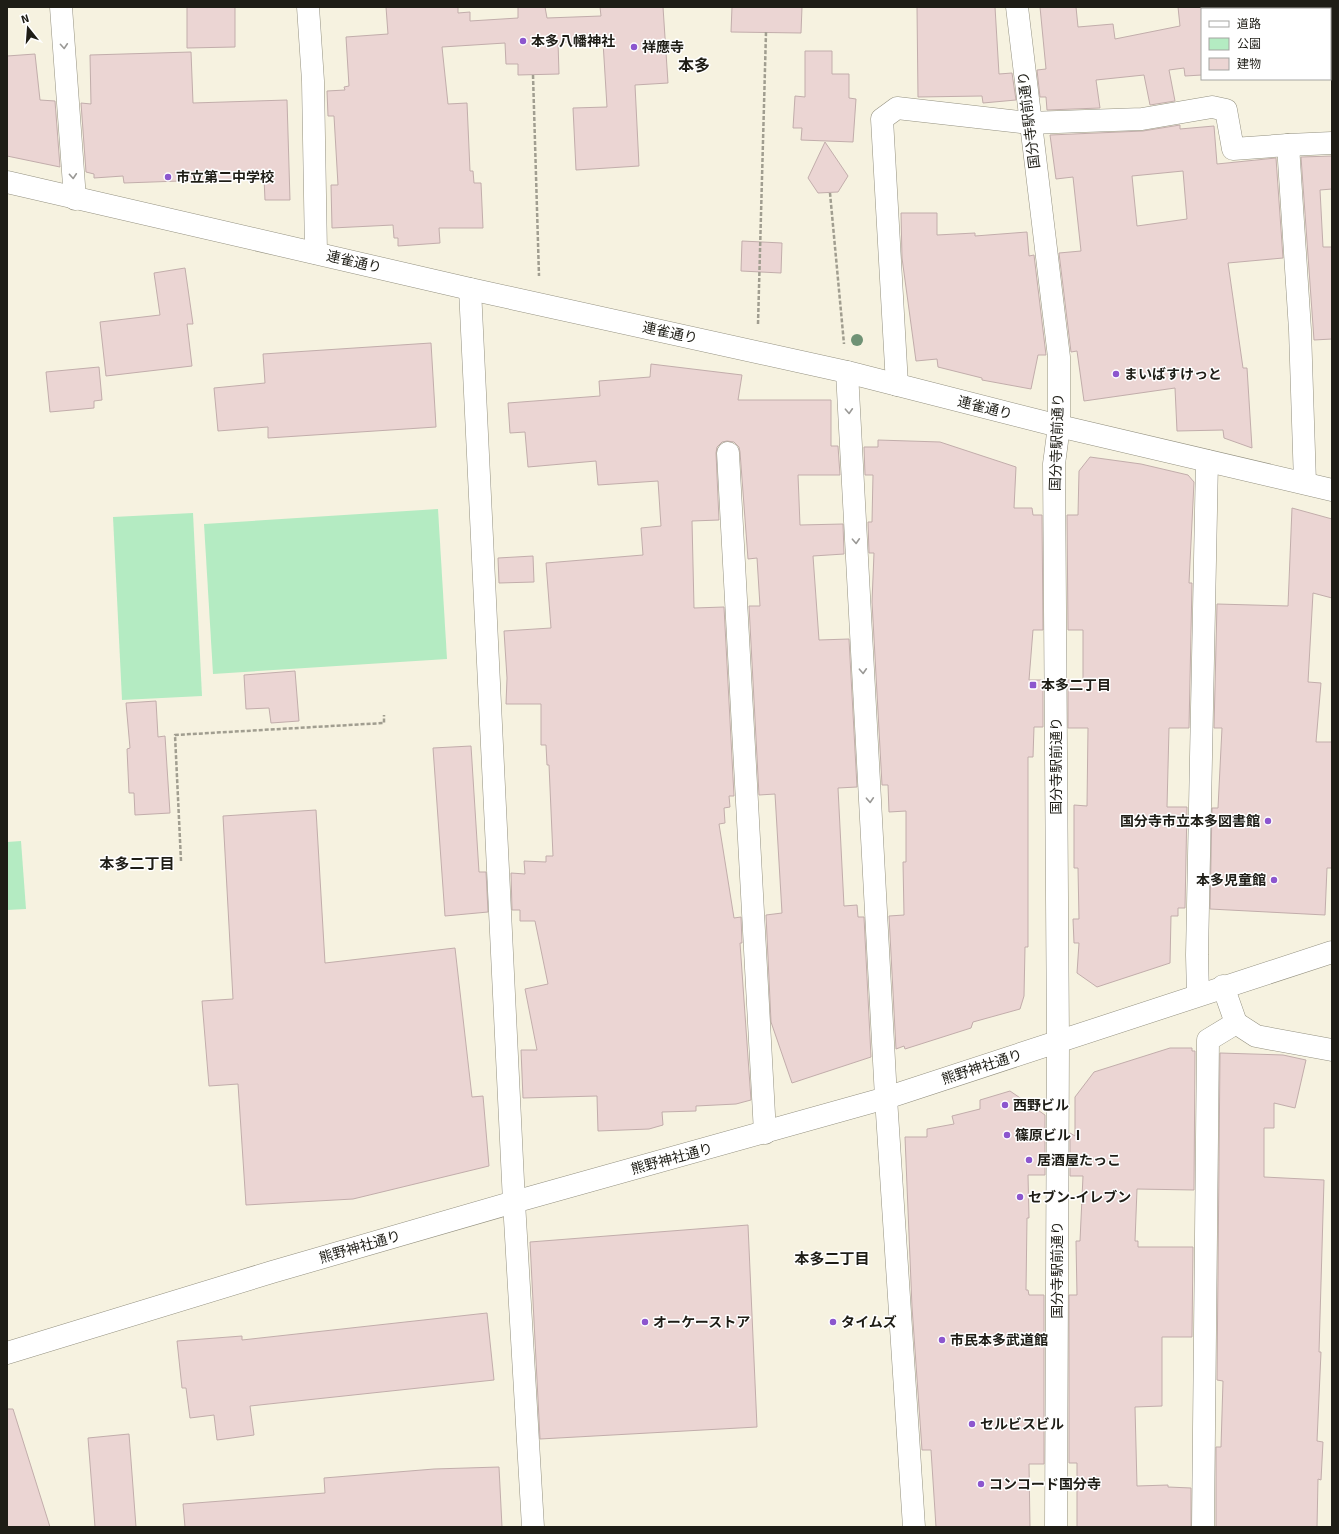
<svg xmlns="http://www.w3.org/2000/svg" width="1339" height="1534" font-family="Signika,'Noto Sans JP',sans-serif">
<rect width="100%" height="100%" fill="#f6f2e0"/>
<g fill="#b4ebc2">
<path d="M438 509 447 659 213 674 204 524Z"/>
<path d="M193 513 202 696 122 700 113 517Z"/>
<path d="M21 841 26 909 7 910V842Z"/>
</g>
<g fill="#ebd5d3" stroke="#c2adab" fill-rule="evenodd">
<path d="M187 7H235V47L187 48Z"/>
<path d="M386 7H458V13L470 12V21L518 18V7H545L547 18 601 16 600 7H663L668 83 635 85 639 166 576 170 573 108 607 107 603 42H558L559 74 518 75V64H506L505 43 442 47 448 104 467 103 470 171H473L474 183H481L483 228H439L440 243 398 246V238H394L393 225 332 228 331 185H338L334 116H328L327 91 345 90 344 87 349 86 346 37 388 34Z"/>
<path d="M732 7H802L801 33 731 32Z"/>
<path d="M917 7H995L999 74 1012 73 1016 100 983 103 982 96 918 97Z"/>
<path d="M1040 7H1076L1078 27 1113 24 1115 39 1180 26 1178 7H1202V75L1185 76 1184 68 1169 70 1175 101 1150 105 1144 75 1096 80 1100 108 1047 110 1046 97H1040L1037 70 1046 69Z"/>
<path d="M805 51H832V74H849V98L856 99 853 142 801 140 802 128H793L795 96 805 97Z"/>
<path d="M191 52 193 103 287 100 290 200H265L264 178 124 183 123 176 94 178V174L86 172 81 103 91 104 90 55Z"/>
<path d="M35 54 40 100 55 101 60 167 7 156V56Z"/>
<path d="M1180 125V129L1214 126 1217 164 1276 158 1283 258 1228 263 1243 368H1247L1252 448 1224 438 1223 430 1177 431 1175 388 1084 401 1077 351 1071 352 1059 253 1081 251 1073 177 1056 179 1050 135 1143 131ZM1183 171 1187 219 1137 226 1132 176Z"/>
<path d="M825 142 848 176 838 192 818 193 808 178Z"/>
<path d="M1332 156V189L1320 190 1323 247H1332V339L1314 340 1301 157Z"/>
<path d="M901 213H937V235L975 233V236L1027 232 1029 256 1034 255 1046 355H1038L1031 389 982 380V378L938 367 937 359 916 361 902 258Z"/>
<path d="M742 241 782 243 781 273 741 271Z"/>
<path d="M185 268 193 324H187L192 366 106 376 100 322 160 315 154 273Z"/>
<path d="M431 343 436 427 268 438V427L218 431 214 388 265 383 263 354Z"/>
<path d="M651 364 742 375 738 400H831V446H838L840 475H798L800 525 843 524 844 554 813 556 819 640 849 639 857 787 838 788 844 906 857 905 858 917H864L871 1057 792 1083 771 1022 766 915 782 913 775 794 759 795 749 606H760L757 558 748 559 740 452 739 447 734 442 727 441 722 442 717 447 716 453 719 520 692 521 694 608 724 607 734 796H729L730 807 724 808 725 823 719 824 734 918 741 917 742 943H740L751 1100 736 1104 696 1106V1111L662 1112 663 1125 649 1129 598 1131 597 1096 523 1098 521 1050H537L525 989 548 984 535 921H520V910H512L511 873 525 874 524 861 546 862V856H553L549 765H547L546 745H541V704H506L507 678 504 631 551 628 546 563 643 555 641 528 661 526 658 481 598 485 596 461 528 467 525 432 510 433 508 403 600 396 599 381 650 377Z"/>
<path d="M99 367 102 400 94 401V408L50 412 46 372Z"/>
<path d="M878 440 940 442 1016 467 1014 508H1032L1033 515H1042L1043 630H1033L1029 680H1043V727H1034L1033 757H1028V947H1025L1024 996 1020 1009 973 1022 971 1028 905 1049 904 1046 896 1049 889 916 904 915 903 862H906V811L889 812 888 785H882L872 602 874 553H869L868 522H872L873 475H865L864 447H878Z"/>
<path d="M1090 457 1141 464 1188 475 1194 482 1189 583H1192L1189 728H1169L1167 807H1187L1185 908H1178V916H1171L1170 963 1097 987 1077 973 1079 943H1074L1073 919H1079L1078 868H1074V805L1087 806 1088 728H1068V680H1083V630H1068L1067 515H1078L1079 471Z"/>
<path d="M1292 508 1332 519V598L1313 593 1308 682 1321 683 1316 742H1332V868H1327L1325 915 1210 909 1212 808H1218L1222 728H1214L1217 604 1288 606Z"/>
<path d="M533 556 534 582 499 583 498 558Z"/>
<path d="M295 671 299 721 271 723 269 708 246 709 244 675Z"/>
<path d="M156 701 158 737 165 736 170 813 135 815 134 793H129L127 749 130 748 126 703Z"/>
<path d="M471 746 479 872H486L488 912 445 916 433 748Z"/>
<path d="M316 810 325 963 455 948 472 1097 483 1096 489 1166 353 1199 246 1205 238 1084 209 1086 202 1001 233 999 223 816Z"/>
<path d="M1170 1048H1192V1051H1195L1194 1190 1137 1189 1135 1241H1138V1247H1193L1192 1337H1162V1406L1135 1407 1137 1486 1168 1485V1487L1191 1488V1527H1077V1463H1069V1295H1077L1076 1241H1080L1083 1176H1070V1133L1075 1136V1097L1094 1072Z"/>
<path d="M1220 1053 1283 1055 1306 1060 1295 1108 1274 1103V1128H1264V1177L1324 1180 1319 1352H1321L1317 1441 1323 1442 1321 1480 1318 1479 1317 1527H1216V1447H1221L1223 1381 1217 1380Z"/>
<path d="M1010 1091 1045 1115V1175H1028L1029 1218H1027L1026 1290H1028L1029 1295H1044V1464H1029L1030 1527H936L931 1450H922L912 1307 905 1137H927V1129L954 1124 952 1116 980 1109V1100Z"/>
<path d="M748 1225 757 1427 540 1439 530 1242Z"/>
<path d="M487 1313 494 1380 250 1406 254 1435 217 1440 214 1415 190 1418 186 1388H182L177 1341 242 1336V1340Z"/>
<path d="M7 1409H13L50 1527H7Z"/>
<path d="M129 1434 136 1527H95L88 1438Z"/>
<path d="M499 1467 502 1527H185L183 1504 325 1493 324 1478 434 1469Z"/>
</g>
<g fill="none" stroke-linecap="round" stroke-linejoin="round">
<g stroke="#949180" stroke-width="23">
<g id="minor">
<path d="M61 7 75 199"/>
<path d="M308 7 313 81 316 253"/>
<path d="M1017 7 1059 357V426L1054 464 1058 1042 1056 1527"/>
<path d="M470 289 514 1202 533 1527"/>
<path d="M847 372 886 1098 914 1527"/>
<path d="M897 385 882 119 897 108 1029 123 1142 119 1212 107 1226 110 1233 149 1288 145"/>
<path d="M728 453 765 1133"/>
<path d="M1305 483 1300 330 1288 145 1332 143"/>
<path d="M1223 986 1236 1023 1256 1036 1332 1050"/>
<path d="M1198 995 1197 955 1207 461"/>
<path d="M1203 1527 1208 1040 1236 1023"/>
</g>
</g>
<g stroke="#949180" stroke-width="23">
<g id="major">
<path d="M7 182 470 289 847 372 1059 426 1332 490"/>
<path d="M7 1353 272 1272 514 1202 886 1098 1332 952"/>
</g>
</g>
<g stroke="#a19e90" stroke-width="2.5" stroke-dasharray="4 2" stroke-linecap="butt">
<path d="M533 75 539 276"/>
<path d="M830 193 844 344"/>
<path d="M758 324 766 32"/>
<path d="M181 861 175 735 384 723V715"/>
</g>
<use href="#minor" stroke="#fff" stroke-width="22"/>
<use href="#major" stroke="#fff" stroke-width="22"/>
</g>
<circle fill="#6f9275" cx="857" cy="340" r="6"/>
<defs><path id="oneway-chevron" d="M-2-3.5L2.5 0L-2 3.5" fill="none" stroke-width="1.6" stroke-linecap="round" stroke-linejoin="round"/></defs>
<g stroke="#9a9996">
<use href="#oneway-chevron" transform="translate(64 46) rotate(86)"/>
<use href="#oneway-chevron" transform="translate(73 176) rotate(86)"/>
<use href="#oneway-chevron" transform="translate(849 411) rotate(87)"/>
<use href="#oneway-chevron" transform="translate(856 541) rotate(87)"/>
<use href="#oneway-chevron" transform="translate(863 671) rotate(87)"/>
<use href="#oneway-chevron" transform="translate(870 800) rotate(87)"/>
</g>
<g fill="#8c56ce" stroke="#fff" stroke-width="1.5">
<circle cx="523" cy="41" r="4"/>
<circle cx="634" cy="47" r="4"/>
<circle cx="168" cy="177" r="4"/>
<circle cx="1116" cy="374" r="4"/>
<rect x="1029" y="681" width="8" height="8" rx="2"/>
<circle cx="1268" cy="821" r="4"/>
<circle cx="1274" cy="880" r="4"/>
<circle cx="1005" cy="1105" r="4"/>
<circle cx="1007" cy="1135" r="4"/>
<circle cx="1029" cy="1160" r="4"/>
<circle cx="1020" cy="1197" r="4"/>
<circle cx="645" cy="1322" r="4"/>
<circle cx="833" cy="1322" r="4"/>
<circle cx="942" cy="1340" r="4"/>
<circle cx="972" cy="1424" r="4"/>
<circle cx="981" cy="1484" r="4"/>
</g>
<g text-anchor="middle" dominant-baseline="central" stroke-width="3" stroke-linejoin="round" paint-order="stroke">
<g font-size="14" font-weight="bold" fill="#1e1d16" stroke="#fff" text-anchor="start">
<text x="531" y="41">本多八幡神社</text>
<text x="642" y="47">祥應寺</text>
<text x="176" y="177">市立第二中学校</text>
<text x="1124" y="374">まいばすけっと</text>
<text x="1041" y="685">本多二丁目</text>
<text x="1260" y="821" text-anchor="end">国分寺市立本多図書館</text>
<text x="1266" y="880" text-anchor="end">本多児童館</text>
<text x="1013" y="1105">西野ビル</text>
<text x="1015" y="1135">篠原ビルⅠ</text>
<text x="1037" y="1160">居酒屋たっこ</text>
<text x="1028" y="1197">セブン-イレブン</text>
<text x="653" y="1322">オーケーストア</text>
<text x="841" y="1322">タイムズ</text>
<text x="950" y="1340">市民本多武道館</text>
<text x="980" y="1424">セルビスビル</text>
<text x="989" y="1484">コンコード国分寺</text>
</g>
<g font-size="14" fill="#1e1d16" stroke="#fff">
<text transform="translate(1029 120) rotate(-97)">国分寺駅前通り</text>
<text transform="translate(354 262) rotate(13)">連雀通り</text>
<text transform="translate(670 333) rotate(12)">連雀通り</text>
<text transform="translate(985 408) rotate(14)">連雀通り</text>
<text transform="translate(1057 442) rotate(-88)">国分寺駅前通り</text>
<text transform="translate(1056 766) rotate(-90)">国分寺駅前通り</text>
<text transform="translate(982 1067) rotate(-18)">熊野神社通り</text>
<text transform="translate(672 1159) rotate(-15)">熊野神社通り</text>
<text transform="translate(360 1247) rotate(-16)">熊野神社通り</text>
<text transform="translate(1057 1270) rotate(-90)">国分寺駅前通り</text>
</g>
<g font-size="15" font-weight="bold" fill="#1e1d16" stroke="#fff">
<text x="137" y="864">本多二丁目</text>
<text x="832" y="1259">本多二丁目</text>
</g>
<g font-size="16" font-weight="bold" fill="#1e1d16" stroke="#fff">
<text x="694" y="66">本多</text>
</g>
</g>
<rect width="1339" height="1534" fill="none" stroke="#1e1d16" stroke-width="16"/>
<rect x="1201" y="8" width="130" height="72" fill="#ffffff" stroke="#a5a5a2"/>
<rect x="1209" y="21" width="20" height="6" fill="#ffffff" stroke="#a5a5a2"/>
<text x="1237" y="28" font-size="12" fill="#1e1d16">道路</text>
<rect x="1209" y="38" width="20" height="12" fill="#b4ebc2" stroke="#a5a5a2"/>
<text x="1237" y="48" font-size="12" fill="#1e1d16">公園</text>
<rect x="1209" y="58" width="20" height="12" fill="#ebd5d3" stroke="#a5a5a2"/>
<text x="1237" y="68" font-size="12" fill="#1e1d16">建物</text>
<g transform="translate(28 28) rotate(343)" stroke="#ffffff" stroke-width="3" paint-order="stroke">
<path d="M0-3L7 15L0 10L-7 15Z" fill="#1e1d16"/>
<text y="-6" font-size="11" font-weight="bold" text-anchor="middle" fill="#1e1d16">N</text>
</g>
</svg>
